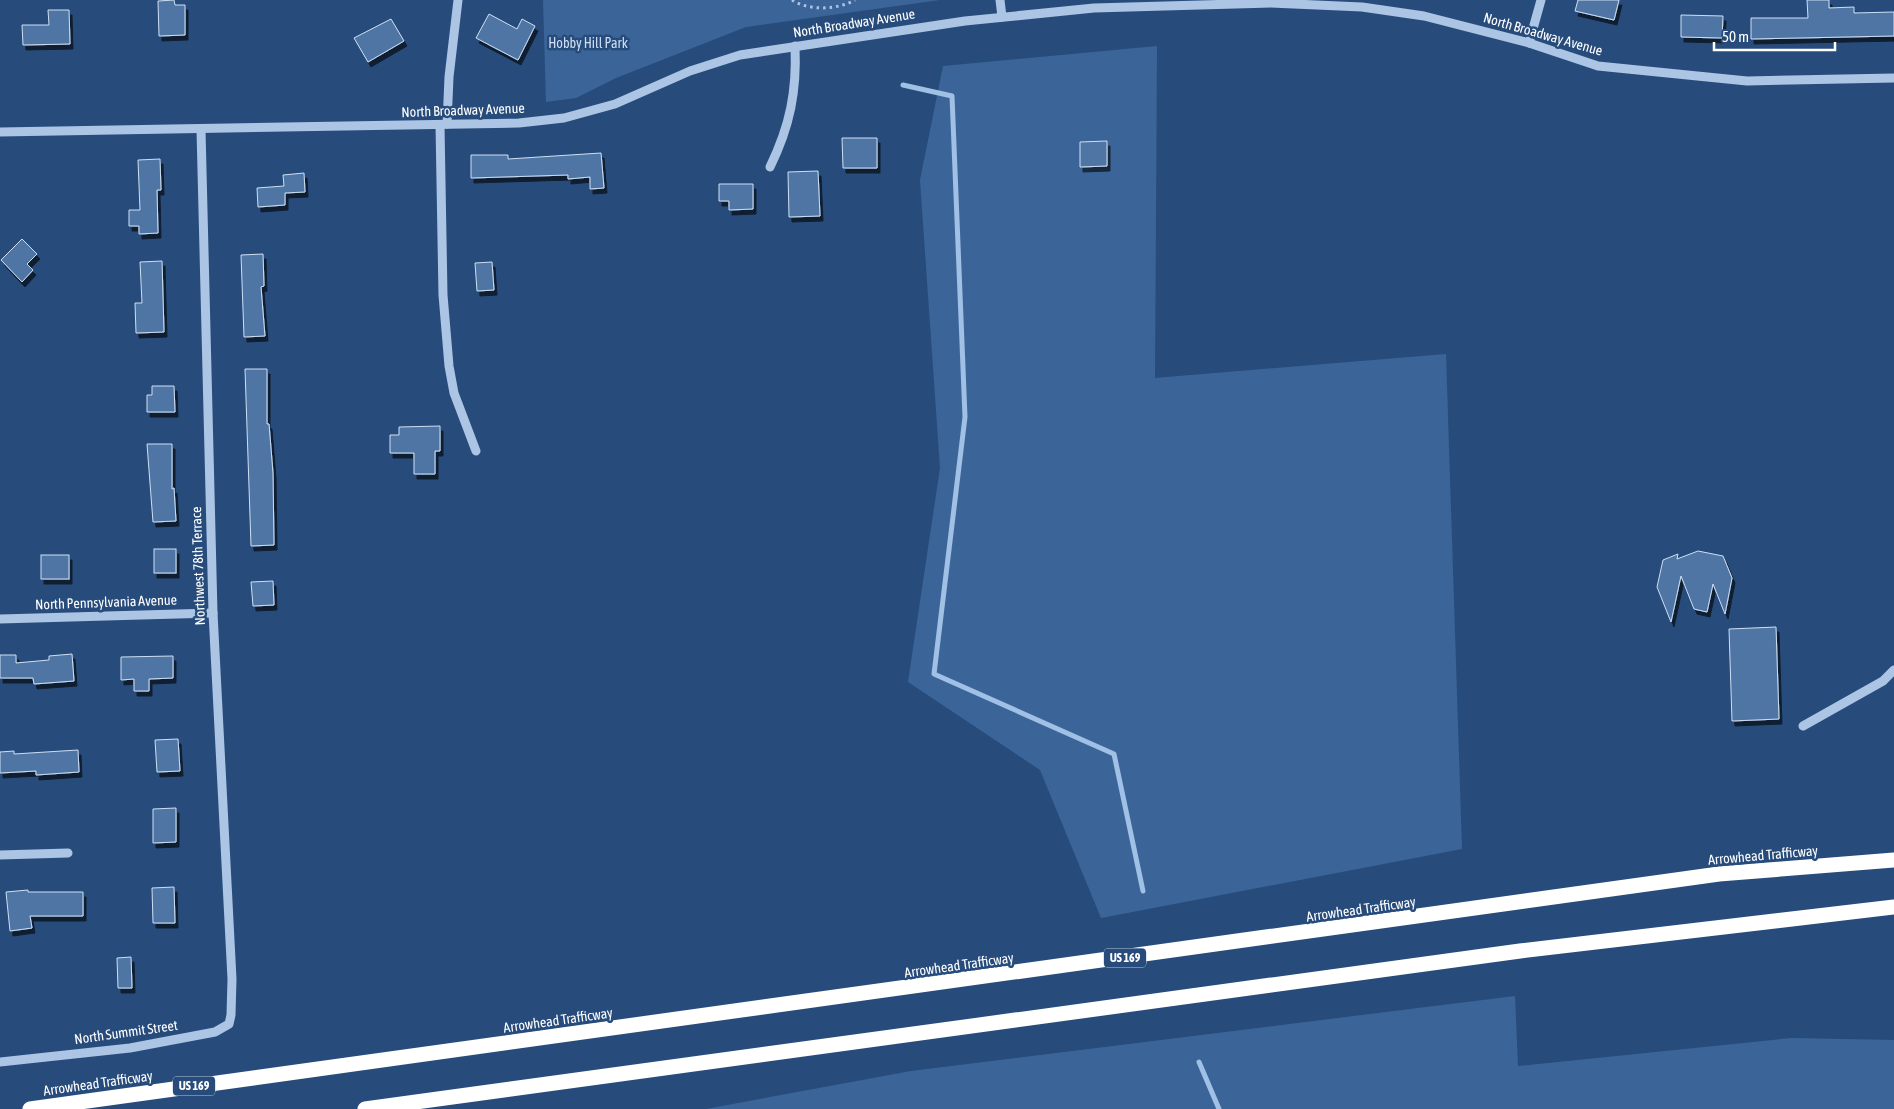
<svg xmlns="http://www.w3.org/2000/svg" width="1894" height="1109" font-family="'Asap Condensed',sans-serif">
<defs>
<filter id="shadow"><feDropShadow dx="3" dy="5" stdDeviation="0" flood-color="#0009"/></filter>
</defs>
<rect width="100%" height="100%" fill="#274c7c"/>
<g fill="#3b6599">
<path d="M543 0H940L746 27 616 78 576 98 546 102Z"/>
<path d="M1157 46 1155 378 1446 354 1462 849 1101 918 1040 770 908 682 940 468 920 180 943 66Z"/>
<path d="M1515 996 1518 1066 1791 1038 1894 1040V1109H706L911 1071Z"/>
</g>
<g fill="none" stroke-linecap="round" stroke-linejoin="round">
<g stroke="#a0c0e5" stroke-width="5">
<path d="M903 85 952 96 965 417 934 674 1114 754 1143 891"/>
<path d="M1199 1062 1219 1109"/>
</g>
</g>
<g fill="#5075a4" stroke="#cedff4" filter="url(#shadow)">
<path d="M174 0 175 5H185V35L159 36 158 1Z"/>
<path d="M1578 0H1619L1614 20 1575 11Z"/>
<path d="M1807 0H1829V8L1854 7V13L1894 12V36L1751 39V18H1808Z"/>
<path d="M48 10H69L70 44 23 45 22 25H49Z"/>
<path d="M489 14 517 29 522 19 535 26 518 60 476 38Z"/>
<path d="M1681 15 1723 16 1722 38 1681 37Z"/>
<path d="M391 19 404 41 368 62 354 38Z"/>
<path d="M842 138H877V168H843Z"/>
<path d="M1107 141V166L1080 167V142Z"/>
<path d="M601 153 604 188 590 189V177L568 179V175L471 178V155H508V159Z"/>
<path d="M160 159 161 190H157L158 233 139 234V226H129V210H140L138 160Z"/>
<path d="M818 171 820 216 789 217 788 172Z"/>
<path d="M304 173 305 192 285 193V205L258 207 257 188 284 186 283 175Z"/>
<path d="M719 184H753V209L729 210V201H719Z"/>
<path d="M22 239 37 254 27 264 33 270 22 282 1 260Z"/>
<path d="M263 254 264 286 261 287 265 336 244 337 241 255Z"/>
<path d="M162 261 164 332 136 333 135 303H142L140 262Z"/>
<path d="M492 262 494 290 477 291 475 263Z"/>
<path d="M245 369H267V424H269L273 473 274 545 251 546Z"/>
<path d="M152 386H174L175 412H147V395H152Z"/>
<path d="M440 426V451H435V474H414V453H390V435H399V427Z"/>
<path d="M147 444H172V489L174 488 176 521 153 522Z"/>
<rect x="154" y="549" width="22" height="24"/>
<path d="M1698 551 1723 556 1732 578 1725 614 1713 584 1707 612 1694 609 1681 576 1671 622 1657 587 1663 560 1678 554 1677 559Z"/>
<rect x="41" y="555" width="28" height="24"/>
<path d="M273 581 274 605 253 606 251 582Z"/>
<path d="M1776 627 1779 719 1732 721 1729 629Z"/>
<path d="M72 654 74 681 34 684 33 678H0V655H16V663L49 660V656Z"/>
<path d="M173 656V678L149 679V691H134V679L121 680V657Z"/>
<path d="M178 739 180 771 157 772 155 740Z"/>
<path d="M78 750 79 772 36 775V771L0 773V752L14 751V754Z"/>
<path d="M176 808V842L153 843V809Z"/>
<path d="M174 887 175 923H153L152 888Z"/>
<path d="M28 890V892H83V916H30L32 928 10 931 6 892Z"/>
<path d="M131 957 132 988H118L117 958Z"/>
</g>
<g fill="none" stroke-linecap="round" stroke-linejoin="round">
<path stroke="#acc5e4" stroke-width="3" stroke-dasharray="2.5 4" stroke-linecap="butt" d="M792 0C809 11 837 10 855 0"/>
<g stroke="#acc5e4" stroke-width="9">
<path d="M1000 0 1002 17"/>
<path d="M1529 43 1541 0"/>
<path d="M447 124 449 77 458 0"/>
<path d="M440 125 443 295 449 366 454 393 476 451"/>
<path d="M0 132 519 123 564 118 615 104 690 71 740 55 965 21 1094 8 1271 3 1362 7 1424 16 1529 43 1598 66 1747 81 1894 78"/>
<path d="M770 167C790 126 797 91 795 46"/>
<path d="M0 619 213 613"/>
<path d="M1803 726 1883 681 1894 670"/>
<path d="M0 855 68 853"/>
<path d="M0 1062 130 1048 215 1032 229 1024 231 1015 232 979 213 613 201 130"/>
</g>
<g stroke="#fff" stroke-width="15">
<path d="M30 1109 1719 874 1894 860"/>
<path d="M365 1109 1520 951 1894 907"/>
</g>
</g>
<g text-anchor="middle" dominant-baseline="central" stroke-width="5" stroke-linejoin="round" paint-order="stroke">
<g fill="#274c7c" stroke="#bec9d8" stroke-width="1">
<rect x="1104" y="948.5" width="42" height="19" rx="4"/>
<rect x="173" y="1076.5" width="42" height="19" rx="4"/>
</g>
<g font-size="12" font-weight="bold" fill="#fff">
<text x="1125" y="958">US 169</text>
<text x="194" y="1086">US 169</text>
</g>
<g font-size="14" fill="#fff" stroke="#274c7c">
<text transform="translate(854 23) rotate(-9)">North Broadway Avenue</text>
<text transform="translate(1543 34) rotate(16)">North Broadway Avenue</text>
<text transform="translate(463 110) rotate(-2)">North Broadway Avenue</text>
<text transform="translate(198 566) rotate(-92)">Northwest 78th Terrace</text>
<text transform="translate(106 602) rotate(-2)">North Pennsylvania Avenue</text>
<text transform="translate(1763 855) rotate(-5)">Arrowhead Trafficway</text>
<text transform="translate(1361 909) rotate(-8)">Arrowhead Trafficway</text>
<text transform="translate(959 965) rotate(-8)">Arrowhead Trafficway</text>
<text transform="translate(558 1020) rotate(-8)">Arrowhead Trafficway</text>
<text transform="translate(126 1032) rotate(-8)">North Summit Street</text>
<text transform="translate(98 1083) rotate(-8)">Arrowhead Trafficway</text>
</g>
<g font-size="14" fill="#cedff4" stroke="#274c7c">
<text x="588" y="43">Hobby Hill Park</text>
</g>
</g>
<path d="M1714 42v8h121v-8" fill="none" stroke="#ffffff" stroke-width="2.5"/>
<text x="1722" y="42" font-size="15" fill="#ffffff" stroke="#274c7c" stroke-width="4" paint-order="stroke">50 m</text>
</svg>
